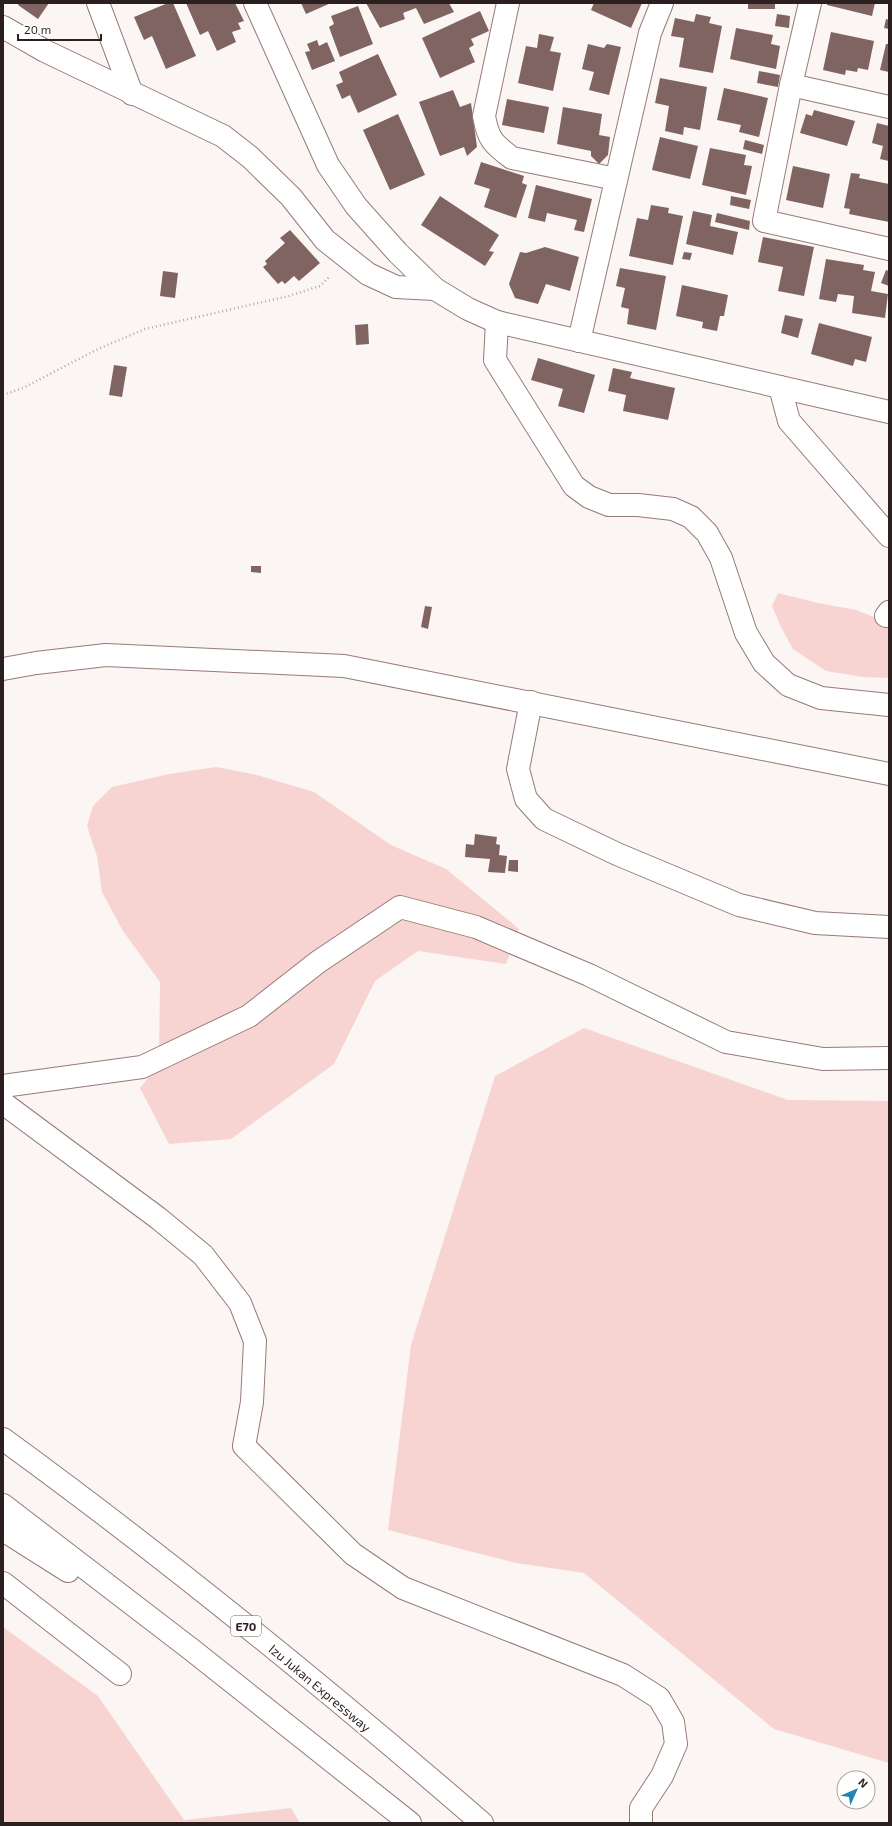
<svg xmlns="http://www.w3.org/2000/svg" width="892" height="1826" font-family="'Exo 2',sans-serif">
<rect width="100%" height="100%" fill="#fbf5f4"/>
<g fill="#f7d4d1">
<path d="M778 593 818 603 856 610 889 623V678L863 677 826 671 793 649 781 627 772 606Z"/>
<path d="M216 767 257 775 314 792 391 845 446 869 519 929 506 964 418 951 375 981 334 1064 231 1139 169 1144 140 1088 159 1064 160 982 123 931 102 892 97 856 87 826 93 806 112 787 169 774Z"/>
<path d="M584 1028 788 1100 889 1101V1763L774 1729 584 1573 516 1563 388 1530 411 1345 495 1076Z"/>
<path d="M3 1627 98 1696 184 1820 291 1808 300 1823H3Z"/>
</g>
<g fill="#806462">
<path d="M19 3H49L38 19 18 5Z"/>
<path d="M168 3H173L196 56 166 69 152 36 144 40 134 17Z"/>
<path d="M186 3H235L244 21 238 23 241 29 232 32 236 42 217 51 208 31 200 35Z"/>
<path d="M301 3H331L306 14Z"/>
<path d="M366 3H449L454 12 424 24 416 8 403 13 405 19 380 28Z"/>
<path d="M594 3H642L631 28 591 10Z"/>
<rect x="748" y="3" width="27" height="6"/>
<path d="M827 3H875L872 16 827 5Z"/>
<path d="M358 6 373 44 340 57 329 27 334 24 331 16Z"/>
<path d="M480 11 489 31 471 39 474 45 469 48 475 62 440 78 422 38Z"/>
<path d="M696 14 711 17 709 23 722 26 713 73 679 67 684 38 671 36 675 18 694 22Z"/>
<path d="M777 14 790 16 789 28 775 26Z"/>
<path d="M886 19 889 20V29L884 28Z"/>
<path d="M736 28 773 35 771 44 780 46 776 69 730 59Z"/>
<path d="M831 32 874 41 868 70 858 68 857 72 846 70 845 75 823 70Z"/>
<path d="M539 34 554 37 550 51 561 53 553 91 518 83 526 46 537 48Z"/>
<path d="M317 40 319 46 327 42 335 61 312 70 305 52 310 51 307 44Z"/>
<path d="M588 44 604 48 607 44 621 47 609 95 589 90 594 72 582 69Z"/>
<path d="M886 44H889V72L880 70Z"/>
<path d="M378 54 397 95 358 113 350 95 342 99 336 85 343 82 339 72Z"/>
<path d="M759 71 780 75 778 87 757 83Z"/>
<path d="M660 78 707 87 700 130 684 127 683 135 665 131 669 106 655 103Z"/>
<path d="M724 88 768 98 759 137 739 132 741 125 717 120Z"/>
<path d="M453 90 460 107 471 103 477 147 467 156 464 147 440 156 419 102Z"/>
<path d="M507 99 549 107 544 133 502 125Z"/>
<path d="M563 107 602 114 599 135 610 137 608 155 599 164 591 156V151L557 144Z"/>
<path d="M814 110 855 121 847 146 800 133 806 114 812 116Z"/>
<path d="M398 114 425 175 390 190 363 130Z"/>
<path d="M877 123 889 126V161L880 159 883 146 872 143Z"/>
<path d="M660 137 698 146 690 179 652 170Z"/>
<path d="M745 140 764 145 762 154 743 149Z"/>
<path d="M710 148 746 155 744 165 752 166 746 195 702 185Z"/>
<path d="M481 162 524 176 522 183 527 185 516 218 484 207 490 189 474 184Z"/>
<path d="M793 166 830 174 823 208 786 200Z"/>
<path d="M851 173 860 174 859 178 889 184V222L849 214 850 209 844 208Z"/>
<path d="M536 185 592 199 584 232 574 230 577 220 547 213 545 222 528 218Z"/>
<path d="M440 196 499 235 489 251 494 252 485 266 421 225Z"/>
<path d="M731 196 751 200 749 209 730 205Z"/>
<path d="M651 205 669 208 668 213 683 216 673 265 629 256 637 218 648 220Z"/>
<path d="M693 211 712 215 710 226 738 232 733 255 686 244Z"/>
<path d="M717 213 750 221 749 230 715 222Z"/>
<path d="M290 230 320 263 299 281 294 276 285 284 282 281 278 284 263 267 267 264 265 261 285 243 280 238Z"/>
<path d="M763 237 814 247 804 296 778 291 783 267 758 262Z"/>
<path d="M545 247 579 257 570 291 546 284 538 304 515 298 509 284 520 252 526 253Z"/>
<path d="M684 252 692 253 690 260 682 259Z"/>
<path d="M826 259 864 265 863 270 875 272 871 291 888 294 885 318 852 313 854 296 838 294 836 302 819 299Z"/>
<path d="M620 268 666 276 656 330 627 324 629 309 621 307 625 288 616 286Z"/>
<path d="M886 270 889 271V286L881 283Z"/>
<path d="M163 271 178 273 175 298 160 296Z"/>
<path d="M682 285 728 295 724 316H720L717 331 702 328 703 322 676 316Z"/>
<path d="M785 315 803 319 798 338 781 333Z"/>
<path d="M819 323 872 337 866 362 855 359 853 366 811 354Z"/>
<path d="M368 324 369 344 356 345 355 325Z"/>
<path d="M538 358 595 375 584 413 558 406 563 389 531 380Z"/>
<path d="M114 365 127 367 122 397 109 395Z"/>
<path d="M613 368 632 372 630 378 675 388 668 420 623 411 626 395 608 391Z"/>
<path d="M251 566H261V573L251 572Z"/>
<path d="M425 606 432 607 428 629 421 627Z"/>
<path d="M475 834 497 837 496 844 500 845 499 855 507 856 505 873 488 872 490 859 465 857 466 844 474 845Z"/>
<path d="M509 860H518V872L508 871Z"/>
</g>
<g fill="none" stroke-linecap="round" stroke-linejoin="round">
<g stroke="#977a77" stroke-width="24">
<g id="minor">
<path d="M98 3 132 94"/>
<path d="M255 3 328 165 356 206 398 253 435 289 468 309 497 322 889 412"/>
<path d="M508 3 484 116C488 139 493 144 512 158L616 179"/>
<path d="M810 3 791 85 764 221 889 249"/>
<path d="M3 27 45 51 223 136 250 157 291 197 325 240 368 274 396 287 435 289"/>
<path d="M791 85 889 107"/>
<path d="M497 322 495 360 574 486 589 497 609 505H638L673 509 691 517 707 533 721 558 746 633 764 663 788 685 821 698 889 705"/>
<path d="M579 341 650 33 662 3"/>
<path d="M780 387 789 421 889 536"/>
<path d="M886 616 889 612"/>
<path d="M531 702 518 769 526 799 544 819 617 854 739 905 815 923 889 927"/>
<path d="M3 1086 142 1067 249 1016 318 962 400 907 476 927 589 975 726 1042 823 1059 889 1058"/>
<path d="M3 1103 158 1218 203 1255 240 1303 255 1341 252 1402 244 1446 353 1554 403 1588 623 1675 659 1698 673 1722 676 1744 662 1776 641 1808V1823"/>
<path d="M3 1583 120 1674"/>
</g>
</g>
<g stroke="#977a77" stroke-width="24">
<path id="tertiary" d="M3 669 36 663 106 655 344 666 889 774"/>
</g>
<g stroke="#977a77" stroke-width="24">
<g id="motorway">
<path d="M3 1439C168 1559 327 1689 482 1823"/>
<path d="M3 1505 192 1650 410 1823"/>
<path d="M3 1530 68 1571"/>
</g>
</g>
<path stroke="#b2aaa9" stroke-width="2.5" stroke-dasharray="1 3" stroke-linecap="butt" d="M3 395 23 388 98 349 145 329 289 296 320 286 330 276"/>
<use href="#minor" stroke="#fff" stroke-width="22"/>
<use href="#tertiary" stroke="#fff" stroke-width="22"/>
<use href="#motorway" stroke="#fff" stroke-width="22"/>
</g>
<g text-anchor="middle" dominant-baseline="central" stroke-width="4" stroke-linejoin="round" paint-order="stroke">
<rect fill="#fff" stroke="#6b6262" stroke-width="1" x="231" y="1616" width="30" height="20" rx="3"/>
<g font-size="12" font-weight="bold" fill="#2b1f1f">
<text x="246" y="1626">E70</text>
</g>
<g font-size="13" fill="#2b1f1f" stroke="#fff">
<text transform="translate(320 1688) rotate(40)">Izu Jukan Expressway</text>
</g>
</g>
<rect width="892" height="1826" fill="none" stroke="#2b1f1f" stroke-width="8"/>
<g transform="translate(856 1790) rotate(45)"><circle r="19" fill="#ffffff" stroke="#aaa5a5"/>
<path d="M0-3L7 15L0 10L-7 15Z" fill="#2385b0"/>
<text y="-6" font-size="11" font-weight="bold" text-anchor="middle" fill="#2b1f1f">N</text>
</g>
<path d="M18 34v6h83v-6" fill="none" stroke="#2b1f1f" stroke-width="2"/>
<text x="24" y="34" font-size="12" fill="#2b1f1f" stroke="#ffffff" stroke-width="3" paint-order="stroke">20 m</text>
</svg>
